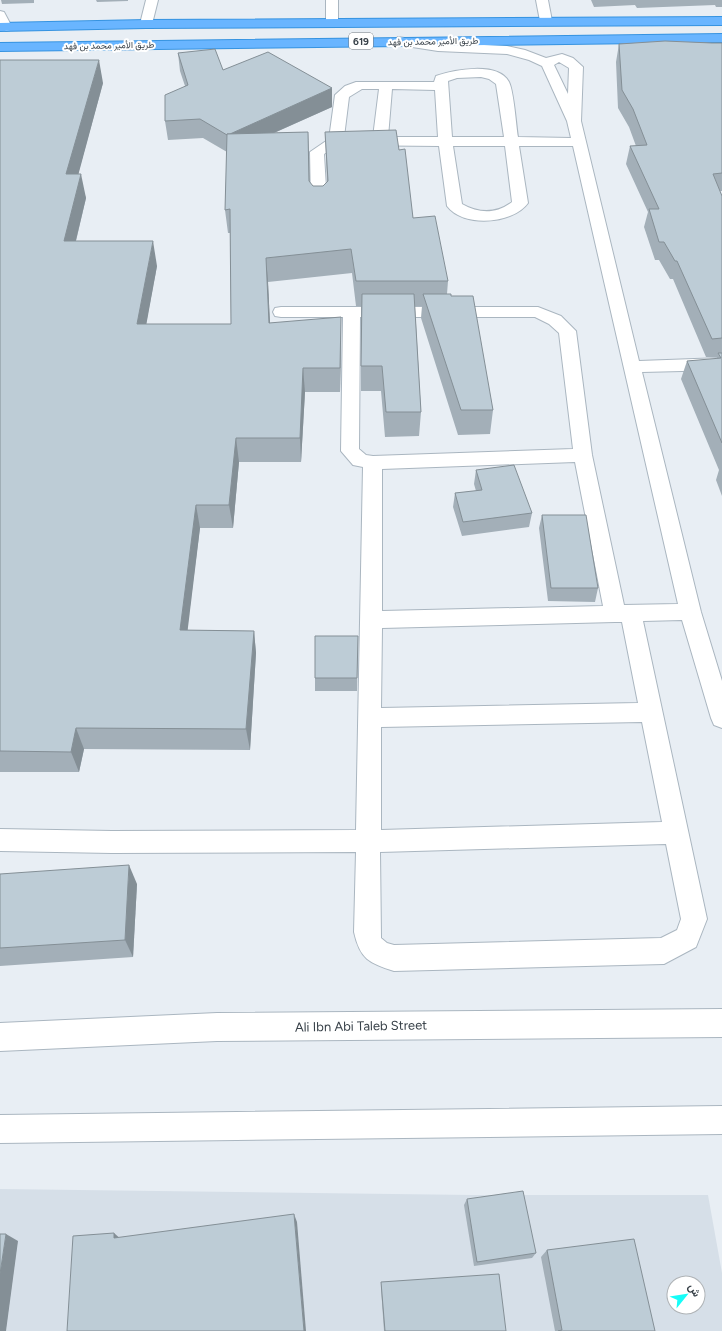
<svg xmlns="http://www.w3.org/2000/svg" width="722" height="1331" font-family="Figtree,Vazirmatn,sans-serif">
<rect width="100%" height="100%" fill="#e8eef4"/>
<path fill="#d6dfe8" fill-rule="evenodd" d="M0 1189 472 1195H708L722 1273V1331H0ZM674 1283H698V1307H674Z"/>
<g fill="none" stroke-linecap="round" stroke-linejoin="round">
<g stroke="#aab6c0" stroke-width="2">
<g id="minor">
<path d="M146 0H158L152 24 146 28 140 24Z"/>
<path d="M326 0H338V23L336 26 332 27 326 23Z"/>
<path d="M536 0H548L552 21 550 24 546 25 540 21Z"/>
<path d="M0 11 4 12 12 27 10 30 6 31 0 27Z"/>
<path d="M398 37 438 43 507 46 525 50 546 58 562 54 573 58 583 67 581 121 639 361 722 358V370L642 372 701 612 722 681V728L714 725 711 718 682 620 643 621 707 919 696 947 664 964 394 971C369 963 360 959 354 932L356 852 112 853 0 851V829L112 831 356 830 363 467 353 465 341 451 343 317H281L275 316 273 312 275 308 281 307H538L561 316 576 331 592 455 624 605 678 604 573 146H519L528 203C513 224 463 228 447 206L439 146 339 145 324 154 327 205 324 208H314L311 205 310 152 329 139 335 95 345 86 356 82H434L436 76C453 70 498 61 509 82 514 92 516 125 518 137L571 138 567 121 542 66 529 60 507 54 438 51 393 44 392 41ZM559 62 569 68 568 94 554 65ZM481 77 489 79 496 84 504 137H452L448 81 457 78ZM362 89H379L373 137H344L349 97ZM392 89 435 90 438 137H388ZM453 146H505L512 202C496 214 480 214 462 204ZM360 317H535L549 324 559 333 573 449 373 456 366 455 359 449ZM575 462 603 606 382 611V469ZM615 622H622L638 703 381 708 382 628ZM642 722 662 822 381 830V727ZM666 844 681 919 677 930 661 938 394 945 387 943 381 938 380 852Z"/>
<path d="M722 1009V1037L217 1041 0 1051V1023L217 1013Z"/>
<path d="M722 1106V1134L0 1143V1115Z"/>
</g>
</g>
<g stroke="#3693e0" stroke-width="2">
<g id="highway">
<path d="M722 17V25L146 28 0 31V23L146 20Z"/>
<path d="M722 34V42L0 51V43Z"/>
</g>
</g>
<use href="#minor" fill="#fff" fill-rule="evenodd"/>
<use href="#highway" fill="#69b5ff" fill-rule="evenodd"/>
</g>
<g fill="#a3afb8">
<path d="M1 0H34V3L2 4Z"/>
<path d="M96 0H128V1L97 2Z"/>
<path d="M591 0H722V7H716L715 5 637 8 635 5 594 7Z"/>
<path d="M712 43H722V191H720L722 196V496L716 480 719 470 681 379 687 361 717 359V357H706L673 279H670L659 260H655L644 227 648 212 626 164 630 146H636L629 127 618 108 616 62 619 44Z"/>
<path d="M178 53 223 70 332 88V107L274 133 308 132 309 182 313 186H323L327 182 325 132 399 150 413 218 448 281 447 294 451 296 493 410 490 434 458 435 421 318 422 306H415L421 412 419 436 385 437 381 391H361V306H356L352 273 268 282 270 323 341 341 340 392H305L301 462H239L233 528H200L187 630 254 631 256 653 250 750 84 749 79 772H0V60L103 83 78 174 86 198 76 241 157 266 146 324H231L230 233H228L225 210 227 152 203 138 168 140 165 121 185 86 180 71Z"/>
<path d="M476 470 532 513 529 527 462 536 453 507 455 493 476 491 474 484Z"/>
<path d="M542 515 598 588 595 602 548 601 539 528Z"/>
<path d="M358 636 357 691H315V678Z"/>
<path d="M0 874 137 884 133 957 0 966Z"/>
<path d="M467 1199 536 1253 532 1258 474 1266 464 1205Z"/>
<path d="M547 1250 655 1331H555L541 1257Z"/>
<path d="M381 1282 506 1331H384L381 1288Z"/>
</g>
<g fill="#848f96">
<path d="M99 60 103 83 72 198 66 174Z"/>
<path d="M332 88V107L229 153 228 135Z"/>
<path d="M308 132 309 156 310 205 309 181Z"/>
<path d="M81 174 86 198 70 265 64 241Z"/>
<path d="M153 241 157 266 142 348 137 324Z"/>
<path d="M266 258 268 282 271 347 269 323Z"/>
<path d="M341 317V341L340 392V368Z"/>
<path d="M303 368 305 392 301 462 300 438Z"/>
<path d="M236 438 239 462 233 528 229 505Z"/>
<path d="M196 505 200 528 185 652 180 630Z"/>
<path d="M254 631 256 653 250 750 246 729Z"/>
<path d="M76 728 84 749 79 772 71 752Z"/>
<path d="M129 865 137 884 133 957 125 940Z"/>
<path d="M294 1214 297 1222 306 1331H304Z"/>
<path d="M114 1233 123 1241 114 1238Z"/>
<path d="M6 1234 18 1241 6 1331H0V1274Z"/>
</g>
<g fill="#bdccd6" stroke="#848f96">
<path d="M665 41 712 43H722V173L713 174 722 196V338L712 339 677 261H675L664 242H659L649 209H659L630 146 647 145 633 109 622 90 619 44Z"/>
<path d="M215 49 223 70 268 52 332 88 230 134H227V135L200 119 165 121V95L188 85 178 53Z"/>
<path d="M0 60H99L66 174H81L64 241H153L137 324H231L230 209 225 210 227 134 308 132 309 181 313 186H323L328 181 325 132 396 130 399 150 405 149 413 218 435 216 448 281H356L351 249 266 258 269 323 341 317 340 368H303L300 438H236L229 505H196L180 630 254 631 246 729 76 728 71 752 0 751Z"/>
<path d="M362 294H414L421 412H386L382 366H361Z"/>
<path d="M423 294H451V296H473L493 410H461Z"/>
<path d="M718 353H722V443L687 361 721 358Z"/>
<path d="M514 465 532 513 463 522 455 493 482 490 476 470Z"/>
<path d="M542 515H586L598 588H551Z"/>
<path d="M315 636H358L357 678H315Z"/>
<path d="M129 865 125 940 0 948V874Z"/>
<path d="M523 1191 536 1253 477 1262 467 1199Z"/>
<path d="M294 1214 304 1331H67L73 1236 114 1233V1238Z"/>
<path d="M0 1234H6L0 1274Z"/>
<path d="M634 1239 655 1331H558L562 1330 547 1250Z"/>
<path d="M499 1274 506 1331H385L381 1282Z"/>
</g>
<g text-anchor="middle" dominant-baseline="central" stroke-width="4" stroke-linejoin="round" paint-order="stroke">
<g font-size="9" fill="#374048" stroke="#fff">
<text transform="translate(433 41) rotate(-1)">طريق الأمير محمد بن فهد</text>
<text transform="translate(109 45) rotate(-1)">طريق الأمير محمد بن فهد</text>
</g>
<rect fill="#fff" stroke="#73797f" stroke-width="1" x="349" y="33" width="24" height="16" rx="3"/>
<g font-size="10" font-weight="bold" fill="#374048">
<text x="361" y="41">619</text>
</g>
<g font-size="13" fill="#374048" stroke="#fff">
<text transform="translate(361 1026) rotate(-1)">Ali Ibn Abi Taleb Street</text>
</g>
</g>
<g transform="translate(686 1295) rotate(60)"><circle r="19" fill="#ffffff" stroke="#afb3b6"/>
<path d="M0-3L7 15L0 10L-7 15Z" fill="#16fdf8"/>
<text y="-6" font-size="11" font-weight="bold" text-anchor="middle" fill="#374048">ش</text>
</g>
</svg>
